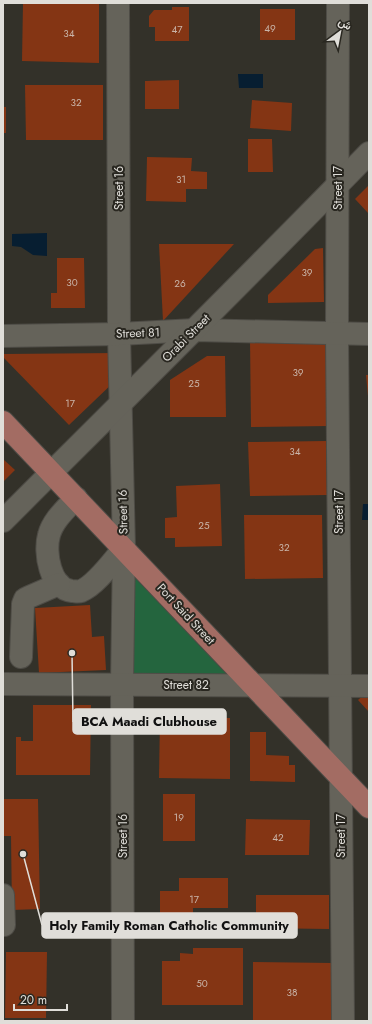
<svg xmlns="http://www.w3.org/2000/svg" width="372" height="1024" font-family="Jost,Vazirmatn,sans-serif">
<rect width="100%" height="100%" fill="#333129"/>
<path fill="#24653e" d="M130 565 236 678 129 677Z"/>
<g fill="#071e31">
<path d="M238 74H263V88H239Z"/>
<path d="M47 233V256L33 255 21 247 12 246V234Z"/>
<path d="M363 504H369V520H362Z"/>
</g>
<g fill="#843514">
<path d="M23 3H99V63L22 61Z"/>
<path d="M172 7H189V41H155V27H149V16L154 10H172Z"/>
<rect x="260" y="9" width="35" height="31"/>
<path d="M179 80V109H145V81Z"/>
<path d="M25 85H103V140H26Z"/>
<path d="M252 100 292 103 291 131 250 128Z"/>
<rect x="3" y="107" width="3" height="26"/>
<path d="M248 139H272L273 172H248Z"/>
<path d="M147 157 192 158 191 171 207 172V189H186V202L146 201Z"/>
<path d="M369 185V214L355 199Z"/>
<path d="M159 244H234L163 321Z"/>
<path d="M323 248 324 302 268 303V295L315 249Z"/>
<path d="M57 258H84L85 308H51V293H57Z"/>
<path d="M328 337 329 426 251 427 250 338Z"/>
<path d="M117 353 116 380 69 425 3 357V354Z"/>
<path d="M207 356H225L226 417H170V380Z"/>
<path d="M366 375H369V396H368Z"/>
<path d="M326 441 327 495 250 496 248 442Z"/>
<path d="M3 459 15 470 3 482Z"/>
<path d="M220 484 222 546 175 547V538H165V518L177 517 176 486Z"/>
<path d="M244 515H322L323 578 245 579Z"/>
<path d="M90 605 92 637 104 636 106 670 39 673 35 608Z"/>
<path d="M367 692H369V712L358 700Z"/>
<path d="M33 705H91L90 775H16V737H21V741H33Z"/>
<path d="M160 718H230V779L159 778Z"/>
<path d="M250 732H266V755L289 756V765H295V782L250 781Z"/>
<rect x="163" y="794" width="32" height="47"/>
<path d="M3 799H38L40 909 12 910 11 836H3Z"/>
<path d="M246 819 310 820 309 855H245Z"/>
<path d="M179 878H228V908H193V921H160V891H179Z"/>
<path d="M256 895H329V929L256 928Z"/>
<path d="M193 948H243V1005H162V961H180V953L193 954Z"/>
<path d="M6 952H47L46 1018H5Z"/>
<path d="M253 962 332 963V1021H253Z"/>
</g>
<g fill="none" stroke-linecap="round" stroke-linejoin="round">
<g stroke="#4e4c46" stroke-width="24">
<g id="minor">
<path d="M118 3 119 334 124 548 122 685 123 1021"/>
<path d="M338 3 337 334 343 1021"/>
<path d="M3 336 119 334 195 330 369 334"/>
<path d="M76 498C66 509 53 520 49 535 44 552 50 589 72 591 75 591 78 592 81 591 96 585 113 561 124 548"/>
<path d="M3 521C125 399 248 277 369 153"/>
<path d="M21 657 23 604 25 599 29 597 59 584"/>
<path d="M3 684 369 686"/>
<path d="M3 895 4 925"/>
</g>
</g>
<g stroke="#4e4c46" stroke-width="24">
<path id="major" d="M3 422 369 807"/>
</g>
<use href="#minor" stroke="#65635a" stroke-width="22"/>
<use href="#major" stroke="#a36c63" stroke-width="22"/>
</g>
<g text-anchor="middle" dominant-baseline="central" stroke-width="4" stroke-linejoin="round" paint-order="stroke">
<g font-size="10" fill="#c9b4a8">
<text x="270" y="28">49</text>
<text x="177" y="29">47</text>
<text x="69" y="33">34</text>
<text x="76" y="102">32</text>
<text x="181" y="179">31</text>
<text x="307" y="272">39</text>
<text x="72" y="282">30</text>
<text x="180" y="283">26</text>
<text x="298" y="372">39</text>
<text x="194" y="383">25</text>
<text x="70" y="403">17</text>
<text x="295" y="451">34</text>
<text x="204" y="525">25</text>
<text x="284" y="547">32</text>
<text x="179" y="817">19</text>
<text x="278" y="837">42</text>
<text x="194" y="899">17</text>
<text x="202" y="983">50</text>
<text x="292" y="992">38</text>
</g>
<g font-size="12" fill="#e0ded9" stroke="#292720">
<text transform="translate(119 188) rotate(-90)">Street 16</text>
<text transform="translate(338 188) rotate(-90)">Street 17</text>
<text transform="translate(138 333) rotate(-2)">Street 81</text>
<text transform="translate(186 338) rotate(-45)">Orabi Street</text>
<text transform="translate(123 512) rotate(-91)">Street 16</text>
<text transform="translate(339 512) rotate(-90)">Street 17</text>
<text transform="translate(186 614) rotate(47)">Port Said Street</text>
<text x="186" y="685">Street 82</text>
<text transform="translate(123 836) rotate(-90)">Street 16</text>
<text transform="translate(341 836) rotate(-90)">Street 17</text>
</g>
</g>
<path fill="none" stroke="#e0ded9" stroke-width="1.5" d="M72 653L73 722M23 854L42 925"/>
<g fill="#e0ded9" stroke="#292720" stroke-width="1.5">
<circle cx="72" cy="653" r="4"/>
<circle cx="23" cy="854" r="4"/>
</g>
<g fill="#e0ded9" stroke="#e0ded9" stroke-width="1.5">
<rect x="73" y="709" width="153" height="25" rx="4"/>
<rect x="42" y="913" width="255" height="25" rx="4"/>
</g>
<g font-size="13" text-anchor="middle" font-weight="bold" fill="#111">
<text x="149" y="726">BCA Maadi Clubhouse</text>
<text x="169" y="930">Holy Family Roman Catholic Community</text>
</g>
<rect width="372" height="1024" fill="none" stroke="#e0ded9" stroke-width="8"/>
<g transform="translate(340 32) rotate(32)" stroke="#292720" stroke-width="3" paint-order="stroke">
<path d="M0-3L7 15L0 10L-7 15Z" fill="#e0ded9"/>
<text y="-6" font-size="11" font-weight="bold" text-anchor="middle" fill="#e0ded9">ش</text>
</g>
<path d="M14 1004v6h53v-6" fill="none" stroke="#e0ded9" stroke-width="2"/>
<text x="20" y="1004" font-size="12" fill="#e0ded9" stroke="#292720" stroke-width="3" paint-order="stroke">20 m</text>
</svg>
